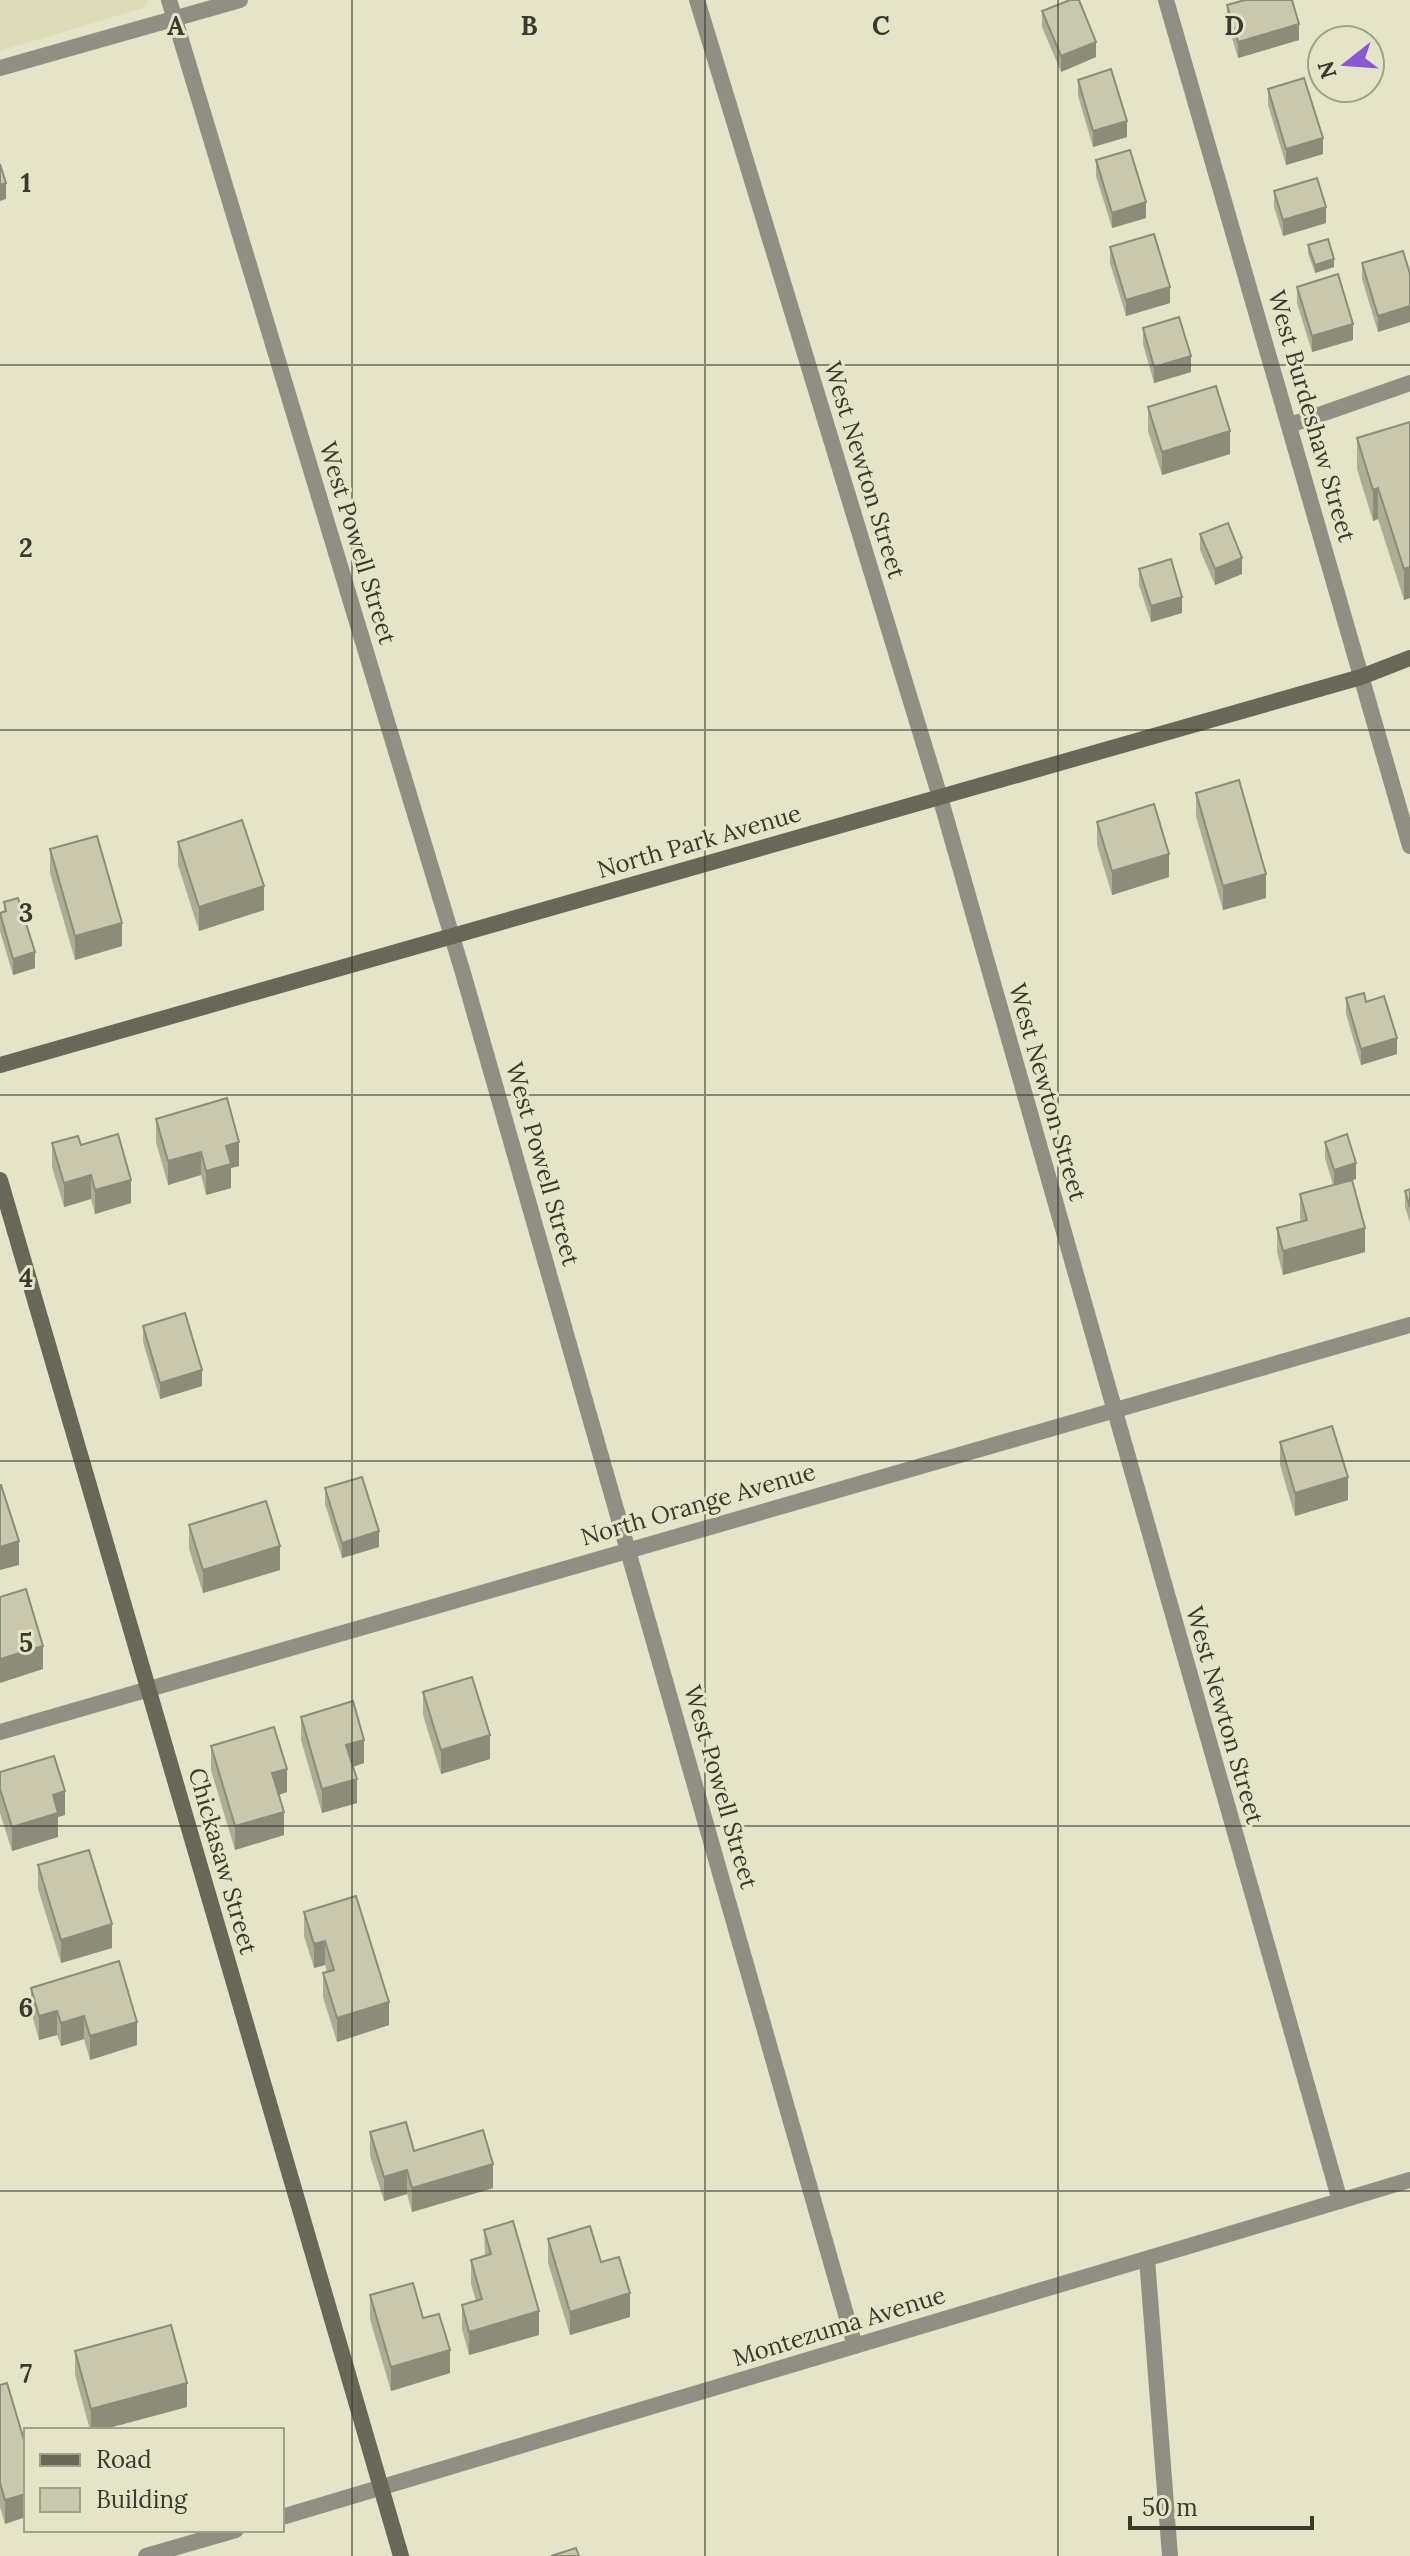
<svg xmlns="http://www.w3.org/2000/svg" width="1410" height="2556" font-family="Lora,serif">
<rect width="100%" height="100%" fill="#e5e4c9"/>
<path fill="#dddbb8" d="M0 0H148V3L143 8 0 51Z"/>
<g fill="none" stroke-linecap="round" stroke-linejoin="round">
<g stroke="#908f84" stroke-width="16">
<path d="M169 0 463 973 855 2346"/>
<path d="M697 0 940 797 1340 2201"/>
<path d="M1166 0 1410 846"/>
<path d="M0 68 240 0"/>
<path d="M1290 425 1410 383"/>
<path d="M0 1732 1410 1325"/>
<path d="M1147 2259 1170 2556"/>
<path d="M282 2517 1410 2180"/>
<path d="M146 2556 236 2530"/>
</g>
<g stroke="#696858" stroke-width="16">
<path d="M0 1065 1361 677 1410 658"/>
<path d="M0 1180 401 2556"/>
</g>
</g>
<g fill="#adac96">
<path d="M1227 5 1299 40 1238 58 1227 21Z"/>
<path d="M1042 11 1096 57 1061 72 1042 27Z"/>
<path d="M1078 80 1127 137 1093 147 1078 96Z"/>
<path d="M1268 89 1323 154 1286 165 1268 105Z"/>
<path d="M1096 160 1146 218 1112 228 1096 176Z"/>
<path d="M1274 191 1326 223 1283 236 1274 207Z"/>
<path d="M1308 245 1334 267 1315 273 1308 253Z"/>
<path d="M1110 247 1170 303 1126 316 1110 263Z"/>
<path d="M1362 263 1410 274V322L1378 332 1362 279Z"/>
<path d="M1297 287 1353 340 1312 352 1297 303Z"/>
<path d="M1143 328 1191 372 1154 383 1143 344Z"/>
<path d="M1148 407 1230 454 1162 475 1148 431Z"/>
<path d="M1410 422V598L1404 600 1378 519 1373 521 1357 469V438Z"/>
<path d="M1200 534 1242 574 1215 585 1200 550Z"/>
<path d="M1139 569 1182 613 1151 622 1139 585Z"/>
<path d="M1196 793 1266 898 1223 910 1196 816Z"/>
<path d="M1097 822 1169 877 1112 895 1097 845Z"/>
<path d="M178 842 264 910 199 931 178 865Z"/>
<path d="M50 849 122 946 75 960 50 873Z"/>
<path d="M4 902 35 968 13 975 0 931V913L4 912Z"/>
<path d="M1346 998 1397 1054 1361 1065 1346 1014Z"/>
<path d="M156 1119 239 1166 231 1168V1188L206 1195 201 1175 168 1185 156 1142Z"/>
<path d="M1325 1142 1356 1179 1351 1180 1365 1252 1283 1275 1277 1252V1228L1301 1222 1300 1218V1194L1333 1185 1325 1158Z"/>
<path d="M52 1143 81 1145 131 1203 95 1214 91 1199 64 1207 52 1167Z"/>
<path d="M1410 1189V1223L1405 1207V1191Z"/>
<path d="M143 1326 202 1386 160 1399 143 1342Z"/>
<path d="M1280 1442 1348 1500 1295 1516 1280 1465Z"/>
<path d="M325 1488 379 1547 342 1558 325 1504Z"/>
<path d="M189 1525 280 1570 203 1593 189 1549Z"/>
<path d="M423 1692 490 1759 441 1774 423 1715Z"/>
<path d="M301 1717 364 1763 353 1767 357 1803 322 1813 301 1740Z"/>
<path d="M211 1746 287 1792 279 1795 284 1835 235 1850 211 1770Z"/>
<path d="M0 1772 65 1815 58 1817V1837L12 1851 0 1813Z"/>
<path d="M38 1865 112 1948 61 1963 38 1889Z"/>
<path d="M304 1912 389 2025 337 2042 323 1997V1973L327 1972 325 1965 314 1968 304 1936Z"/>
<path d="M31 1988 137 2045 90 2060 84 2039 61 2046 57 2035 39 2040 31 2011Z"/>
<path d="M370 2132 414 2151 493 2188 412 2212 407 2194 384 2201 370 2156Z"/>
<path d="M484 2230 539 2335 469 2355 462 2329V2305L476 2301 471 2284V2260L485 2256Z"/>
<path d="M548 2239 601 2262 630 2317 570 2335 548 2263Z"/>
<path d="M370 2295 423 2318 450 2373 391 2391 370 2319Z"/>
<path d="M75 2351 187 2407 101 2430H90L75 2375Z"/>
<path d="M7 2383 5 2524 0 2507V2385Z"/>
</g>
<g fill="#8d8c7a">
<path d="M1299 24V40L1238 58V42Z"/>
<path d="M1096 42V57L1061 72V56Z"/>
<path d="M1127 121V137L1093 147V131Z"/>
<path d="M1323 138V154L1286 165V149Z"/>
<path d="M6 183V199L0 201V185Z"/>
<path d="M1146 202V218L1112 228V213Z"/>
<path d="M1326 207V223L1283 236V220Z"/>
<path d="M1334 259V267L1315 273V265Z"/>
<path d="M1170 287V303L1126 316V300Z"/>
<path d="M1410 306V322L1378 332V316Z"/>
<path d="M1353 324V340L1312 352V336Z"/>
<path d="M1191 356V372L1154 383V367Z"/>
<path d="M1230 431V454L1162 475V452Z"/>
<path d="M1378 488V519L1373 521V490Z"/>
<path d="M1242 558V574L1215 585V569Z"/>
<path d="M1410 567V598L1404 600V569Z"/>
<path d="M1182 597V613L1151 622V606Z"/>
<path d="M1169 854V877L1112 895V871Z"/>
<path d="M1266 874V898L1223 910V886Z"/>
<path d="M264 886V910L199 931V907Z"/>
<path d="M122 923V946L75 960V936Z"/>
<path d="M35 952V968L13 975V959Z"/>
<path d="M1397 1038V1054L1361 1065V1049Z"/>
<path d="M239 1142V1166L231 1168V1188L206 1195V1171L226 1146Z"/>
<path d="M201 1152V1175L168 1185V1161Z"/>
<path d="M1356 1163V1179L1334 1186V1170Z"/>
<path d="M91 1175V1199L64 1207V1183Z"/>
<path d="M131 1180V1203L95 1214V1190Z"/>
<path d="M1365 1228V1252L1283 1275V1251Z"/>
<path d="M202 1370V1386L160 1399V1383Z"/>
<path d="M1348 1477V1500L1295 1516V1493Z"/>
<path d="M379 1531V1547L342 1558V1543Z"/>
<path d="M19 1541V1565L0 1570V1547Z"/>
<path d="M280 1546V1570L203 1593V1570Z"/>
<path d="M43 1646V1669L0 1683V1659Z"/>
<path d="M490 1735V1759L441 1774V1750Z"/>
<path d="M364 1740V1763L346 1769V1745Z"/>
<path d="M287 1769V1792L272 1797V1773Z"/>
<path d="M357 1779V1803L322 1813V1789Z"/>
<path d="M65 1791V1815L58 1817V1837L12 1851V1827L53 1795Z"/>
<path d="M284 1812V1835L235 1850V1826Z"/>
<path d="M112 1924V1948L61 1963V1940Z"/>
<path d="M325 1941V1965L314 1968V1944Z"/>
<path d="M389 2002V2025L337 2042V2018Z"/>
<path d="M57 2011V2035L39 2040V2016Z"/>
<path d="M84 2016V2039L61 2046V2023Z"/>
<path d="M137 2022V2045L90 2060V2036Z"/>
<path d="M493 2164V2188L412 2212V2188Z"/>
<path d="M407 2170V2194L384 2201V2177Z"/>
<path d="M630 2293V2317L570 2335V2312Z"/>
<path d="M539 2311V2335L469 2355V2332Z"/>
<path d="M450 2350V2373L391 2391V2367Z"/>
<path d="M187 2383V2407L101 2430H91V2409Z"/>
<path d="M26 2494V2517L5 2524V2500Z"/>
</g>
<g fill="#c9c8ae" stroke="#8d8c7a" stroke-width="2">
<path d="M1070 0H1079L1096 42 1061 56 1042 11Z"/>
<path d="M1245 0H1292L1299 24 1238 42 1227 5Z"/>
<path d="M1111 69 1127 121 1093 131 1078 80Z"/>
<path d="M1304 78 1323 138 1286 149 1268 89Z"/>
<path d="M1130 150 1146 202 1112 213 1096 160Z"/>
<path d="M0 164 6 183 0 185Z"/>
<path d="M1317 178 1326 207 1283 220 1274 191Z"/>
<path d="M1154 234 1170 287 1126 300 1110 247Z"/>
<path d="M1328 239 1334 259 1315 265 1308 245Z"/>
<path d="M1403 251 1410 274V306L1378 316 1362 263Z"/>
<path d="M1338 274 1353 324 1312 336 1297 287Z"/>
<path d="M1179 317 1191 356 1154 367 1143 328Z"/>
<path d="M1216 386 1230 431 1162 452 1148 407Z"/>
<path d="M1410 422V567L1404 569 1378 488 1373 490 1357 438Z"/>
<path d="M1228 523 1242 558 1215 569 1200 534Z"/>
<path d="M1171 559 1182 597 1151 606 1139 569Z"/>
<path d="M1239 780 1266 874 1223 886 1196 793Z"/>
<path d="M1154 804 1169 854 1112 871 1097 822Z"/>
<path d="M242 820 264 886 199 907 178 842Z"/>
<path d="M97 836 122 923 75 936 50 849Z"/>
<path d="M18 898 35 952 13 959 0 913 6 911 4 902Z"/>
<path d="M1364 993 1366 1002 1384 996 1397 1038 1361 1049 1346 998Z"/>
<path d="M227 1098 239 1142 226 1146 231 1164 206 1171 201 1152 168 1161 156 1119Z"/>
<path d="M118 1134 131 1180 95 1190 91 1175 64 1183 52 1143 78 1136 81 1145Z"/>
<path d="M1347 1134 1356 1163 1334 1170 1325 1142Z"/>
<path d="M1352 1180 1365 1228 1283 1251 1277 1228 1307 1220 1300 1194Z"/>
<path d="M1410 1189V1207L1405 1191Z"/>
<path d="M185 1313 202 1370 160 1383 143 1326Z"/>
<path d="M1332 1426 1348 1477 1295 1493 1280 1442Z"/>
<path d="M362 1477 379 1531 342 1543 325 1488Z"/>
<path d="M0 1485H1L19 1541 0 1547Z"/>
<path d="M266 1501 280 1546 203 1570 189 1525Z"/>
<path d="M26 1589 43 1646 0 1659V1597Z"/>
<path d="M472 1677 490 1735 441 1750 423 1692Z"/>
<path d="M353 1701 364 1740 346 1745 357 1779 322 1789 301 1717Z"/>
<path d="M274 1727 287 1769 272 1773 284 1812 235 1826 211 1746Z"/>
<path d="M54 1756 65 1791 53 1795 58 1813 12 1827 0 1789V1772Z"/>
<path d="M89 1850 112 1924 61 1940 38 1865Z"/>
<path d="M356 1896 389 2002 337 2018 323 1973 334 1970 325 1941 314 1944 304 1912Z"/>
<path d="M119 1961 137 2022 90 2036 84 2016 61 2023 57 2011 39 2016 31 1988Z"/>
<path d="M406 2122 414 2151 483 2130 493 2164 412 2188 407 2170 384 2177 370 2132Z"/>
<path d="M513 2221 539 2311 469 2332 462 2305 482 2299 471 2260 491 2254 484 2230Z"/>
<path d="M590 2226 601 2262 619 2257 630 2293 570 2312 548 2239Z"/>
<path d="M413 2283 423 2318 439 2314 450 2350 391 2367 370 2295Z"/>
<path d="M171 2325 187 2383 91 2409 75 2351Z"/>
<path d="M7 2383 26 2447V2494L5 2500 0 2483V2385Z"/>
<path d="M576 2548 579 2556H551Z"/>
</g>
<path fill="none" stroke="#3a3a2f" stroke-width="2" stroke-opacity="0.55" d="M352 0V2556M705 0V2556M1058 0V2556M0 365H1410M0 730H1410M0 1095H1410M0 1461H1410M0 1826H1410M0 2191H1410"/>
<g text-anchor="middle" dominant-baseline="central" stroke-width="6" stroke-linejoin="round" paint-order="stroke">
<g font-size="24" fill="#3a3a2f" stroke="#e5e4c9">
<text transform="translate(1312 416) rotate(74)">West Burdeshaw Street</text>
<text transform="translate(865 470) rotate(73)">West Newton Street</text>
<text transform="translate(358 543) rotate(73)">West Powell Street</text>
<text transform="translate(699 841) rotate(-16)">North Park Avenue</text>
<text transform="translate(1048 1092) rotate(74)">West Newton Street</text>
<text transform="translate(543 1164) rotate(74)">West Powell Street</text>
<text transform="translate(698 1504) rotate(-16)">North Orange Avenue</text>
<text transform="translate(1225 1715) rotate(74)">West Newton Street</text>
<text transform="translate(721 1787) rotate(74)">West Powell Street</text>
<text transform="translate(223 1861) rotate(74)">Chickasaw Street</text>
<text transform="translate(839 2326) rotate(-17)">Montezuma Avenue</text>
</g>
</g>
<g font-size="26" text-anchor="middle" font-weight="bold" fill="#3a3a2f" stroke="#e5e4c9" stroke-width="6" stroke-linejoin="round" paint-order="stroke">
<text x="176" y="35">A</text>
<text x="529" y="35">B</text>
<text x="881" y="35">C</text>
<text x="1234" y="35">D</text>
<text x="26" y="192">1</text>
<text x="26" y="557">2</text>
<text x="26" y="922">3</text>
<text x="26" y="1287">4</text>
<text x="26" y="1652">5</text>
<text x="26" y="2017">6</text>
<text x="26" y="2383">7</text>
</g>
<rect x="24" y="2428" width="260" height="104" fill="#e5e4c9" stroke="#a1a08b" stroke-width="2"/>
<rect x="40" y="2454" width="40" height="12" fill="#696858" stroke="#a1a08b" stroke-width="2"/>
<text x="96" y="2468" font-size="24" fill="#3a3a2f">Road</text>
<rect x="40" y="2488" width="40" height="24" fill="#c9c8ae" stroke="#a1a08b" stroke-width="2"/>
<text x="96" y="2508" font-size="24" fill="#3a3a2f">Building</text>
<g transform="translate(1346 64) rotate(253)"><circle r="38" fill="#e5e4c9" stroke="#a1a08b" stroke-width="2"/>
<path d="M0-6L14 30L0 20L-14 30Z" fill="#8959d2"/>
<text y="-12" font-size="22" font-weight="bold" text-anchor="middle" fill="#3a3a2f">N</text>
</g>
<path d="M1130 2516v12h182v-12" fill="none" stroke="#3a3a2f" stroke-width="4"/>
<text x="1142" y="2516" font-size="24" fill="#3a3a2f" stroke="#e5e4c9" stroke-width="6" paint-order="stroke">50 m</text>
</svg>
